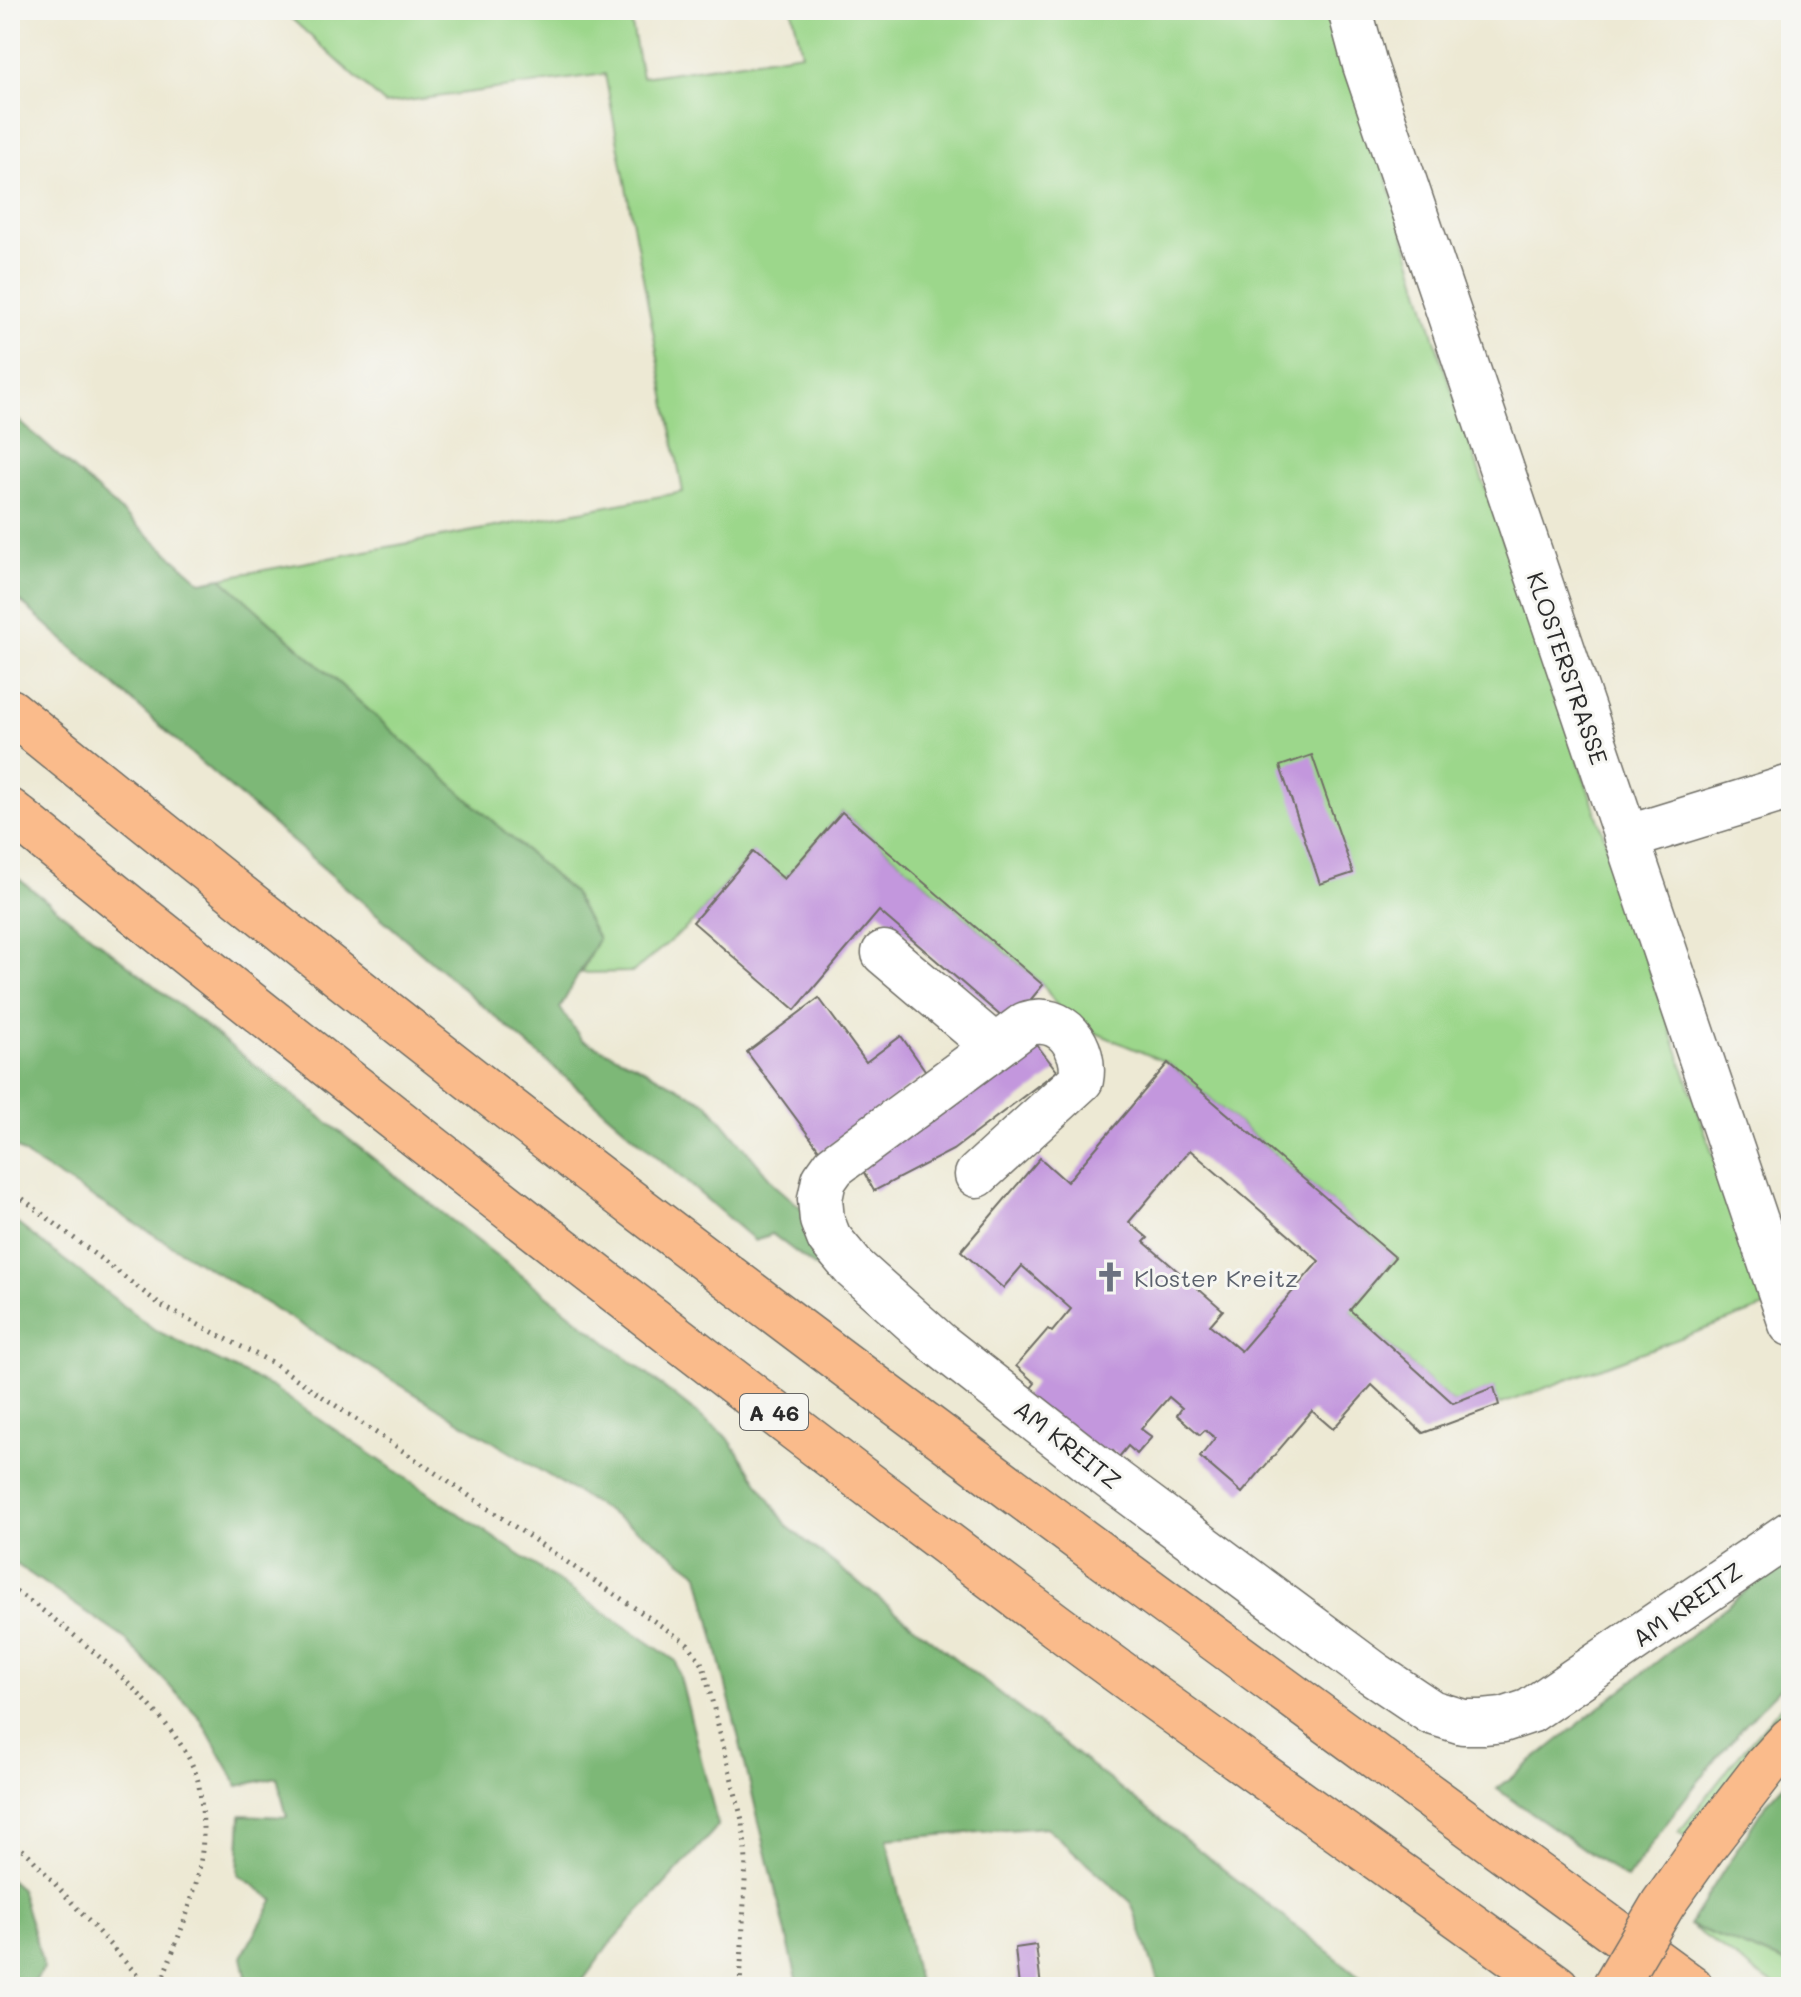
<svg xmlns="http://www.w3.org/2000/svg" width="1801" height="1997" font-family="Mali,sans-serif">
<rect width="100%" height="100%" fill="#f6f6f2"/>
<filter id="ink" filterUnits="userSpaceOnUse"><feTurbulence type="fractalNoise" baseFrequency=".0125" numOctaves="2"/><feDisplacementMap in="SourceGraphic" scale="16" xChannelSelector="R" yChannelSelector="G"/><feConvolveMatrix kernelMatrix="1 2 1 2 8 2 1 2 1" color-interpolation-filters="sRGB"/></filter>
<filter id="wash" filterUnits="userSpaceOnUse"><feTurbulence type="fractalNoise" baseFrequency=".006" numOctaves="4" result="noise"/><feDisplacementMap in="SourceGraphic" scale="32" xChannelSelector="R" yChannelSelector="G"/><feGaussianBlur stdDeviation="1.8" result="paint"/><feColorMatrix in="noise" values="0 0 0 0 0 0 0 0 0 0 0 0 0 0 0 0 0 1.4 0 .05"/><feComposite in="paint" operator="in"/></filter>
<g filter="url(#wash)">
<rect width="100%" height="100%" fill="#ede9d4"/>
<g fill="#9cd78b" stroke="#64815b" stroke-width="2">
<path d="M282 10H629L642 77 802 53 792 10H1337L1439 353 1765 1307 1499 1405 1494 1388 1453 1403 1350 1310 1395 1257 1168 1063 1067 1021 1043 985 842 812 784 879 752 853 693 922 633 972 581 973 598 939 573 893 221 578 683 492 605 74 385 104Z"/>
<path d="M1791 1695V1711L1751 1756 1686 1836 1679 1832 1739 1755Z"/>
<path d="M1689 1925 1791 1965V1987H1777Z"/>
</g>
<g fill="#7db877" stroke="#547251" stroke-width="2">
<path d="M10 413 201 582 221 578 573 893 598 939 560 1008 582 1040 638 1066 708 1104 776 1186 806 1212 810 1245 834 1281 772 1234 755 1241 204 765 10 592Z"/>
<path d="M10 872 728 1438 788 1527 1373 1987H1160L1131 1902 1046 1827 887 1839 919 1987H799L699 1574 651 1538 38 1164 10 1143Z"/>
<path d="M10 1218 155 1330 272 1387 676 1661 718 1826 609 1945 578 1987H248L242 1956 274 1900 238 1874 241 1815 287 1817 277 1777 238 1786 200 1718 124 1638 10 1560Z"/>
<path d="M1791 1555V1677C1729 1737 1676 1808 1627 1879L1497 1789Z"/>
<path d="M1791 1776V1965L1689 1925 1767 1802Z"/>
<path d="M10 1879 20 1888 44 1968 31 1987H10Z"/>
</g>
<g id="blocks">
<g fill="#c397dd" fill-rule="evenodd">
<path d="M1312 755 1353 873 1320 884 1280 766Z"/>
<path d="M842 812 1043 985 1010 1024 879 911 795 1010 693 922 753 852 784 879Z"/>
<path d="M819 998 866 1062 901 1036 927 1073 821 1152 747 1052Z"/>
<path d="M1030 1036 1057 1071 953 1150 874 1191 861 1167Z"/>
<path d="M1168 1063 1395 1257 1350 1310 1453 1403 1494 1387 1499 1405 1423 1433 1372 1385 1333 1429 1312 1411 1242 1493 1200 1457 1215 1438 1205 1430 1200 1435 1177 1415 1182 1408 1169 1397 1141 1429 1152 1437 1137 1454 1128 1446 1119 1457 1113 1451 1107 1457 1024 1397 1035 1383 1016 1366 1048 1329 1052 1332 1071 1309 1022 1266 1003 1288 961 1251 1040 1158 1067 1182ZM1190 1150 1319 1261 1241 1351 1210 1325 1223 1310 1144 1242 1148 1238 1129 1222Z"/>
<path d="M1036 1945 1041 1987H1019L1015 1948Z"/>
</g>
</g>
</g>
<g filter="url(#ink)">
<use href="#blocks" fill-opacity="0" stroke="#6f6e66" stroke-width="2"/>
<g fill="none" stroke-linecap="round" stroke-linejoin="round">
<g stroke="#6f6e66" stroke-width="47">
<g id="minor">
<path d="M1350 10 1365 65 1791 1324"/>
<path d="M1626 838 1791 787"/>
<path d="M884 953 994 1046"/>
<path d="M977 1175 1081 1080C1087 1048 1062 1012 1026 1024L834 1166 824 1180 820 1199 822 1220 829 1238 854 1268 939 1344 1093 1465 1373 1673 1431 1712 1463 1722H1483L1503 1720 1530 1711 1791 1533"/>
</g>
</g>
<g stroke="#6f6e66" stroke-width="47">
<path id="major" d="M1702 1849 1766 1766 1791 1739"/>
</g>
<g stroke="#6f6e66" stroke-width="47">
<g id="highway">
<path d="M10 711C219 880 428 1048 642 1211 988 1475 1340 1731 1691 1987"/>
<path d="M10 811C354 1090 703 1362 1058 1627 1223 1749 1391 1867 1557 1987"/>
</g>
</g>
<g stroke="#6f6e66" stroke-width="5" stroke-dasharray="2 6" stroke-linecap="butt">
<path d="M10 1189 162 1306 273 1363 688 1644 703 1665 743 1824 746 1860 740 1987"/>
<path d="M10 1587C64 1624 182 1717 198 1781 201 1796 203 1814 203 1830 204 1882 177 1939 159 1987"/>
<path d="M10 1839 29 1855 148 1987"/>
</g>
<use href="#minor" stroke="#fff" stroke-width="44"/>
<use href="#major" stroke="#fabb8b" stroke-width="44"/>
<use href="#highway" stroke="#fabb8b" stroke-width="44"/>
<g stroke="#6f6e66" stroke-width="47" stroke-linecap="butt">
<path id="major-bridge" d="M1614 1987 1663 1904 1702 1849"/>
</g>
<use href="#major-bridge" stroke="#fabb8b" stroke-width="44"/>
</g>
</g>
<defs>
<g id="church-bare" transform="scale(2.4)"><path d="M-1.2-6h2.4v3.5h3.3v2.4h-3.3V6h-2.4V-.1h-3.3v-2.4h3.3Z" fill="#6b7280" stroke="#f6f6f2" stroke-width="2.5" paint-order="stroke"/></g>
</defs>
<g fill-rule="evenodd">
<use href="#church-bare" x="1110" y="1277"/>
</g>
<g text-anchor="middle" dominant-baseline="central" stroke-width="6" stroke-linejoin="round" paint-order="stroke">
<rect fill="#f6f6f2" stroke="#686867" stroke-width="2" x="740" y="1394" width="68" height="36" rx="6"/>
<g font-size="22" font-weight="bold" fill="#2b2b2b">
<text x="774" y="1412">A 46</text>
</g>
<g font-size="24" fill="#2b2b2b" stroke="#f6f6f2">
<text transform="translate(1568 668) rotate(71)">KLOSTERSTRASSE</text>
<text transform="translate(1068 1444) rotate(38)">AM KREITZ</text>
<text transform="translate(1687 1604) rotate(-35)">AM KREITZ</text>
</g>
<g font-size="24" fill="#5b616d" stroke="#f6f6f2" text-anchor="start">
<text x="1134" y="1277">Kloster Kreitz</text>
</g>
</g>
<rect width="1801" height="1997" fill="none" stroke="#f6f6f2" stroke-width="40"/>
</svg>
